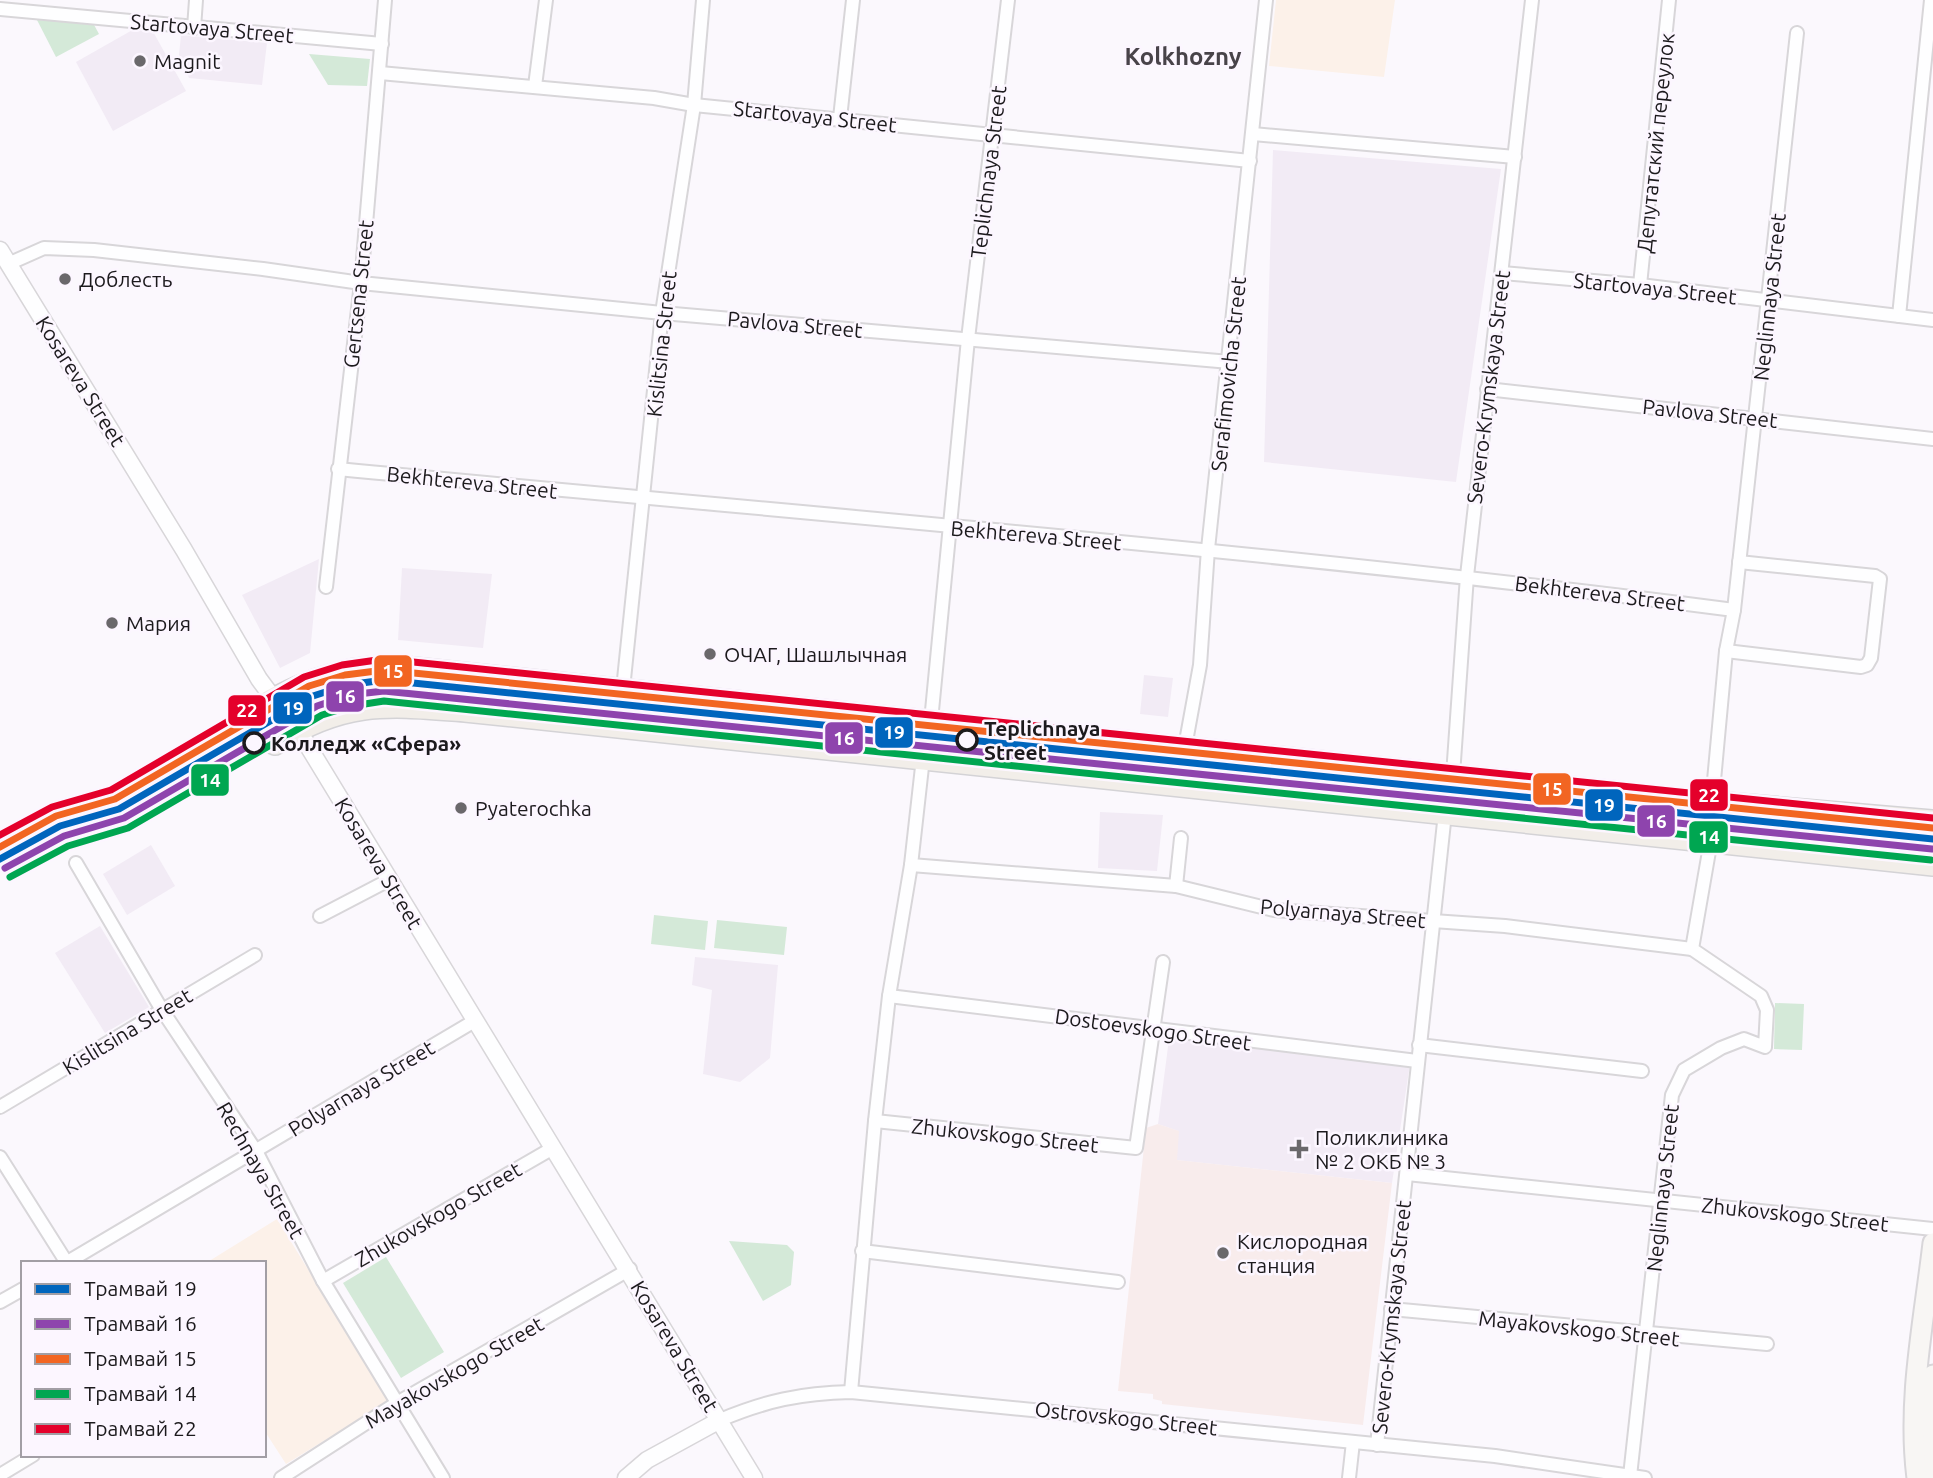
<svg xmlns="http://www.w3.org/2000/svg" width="1933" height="1478" font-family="Ubuntu,sans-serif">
<rect width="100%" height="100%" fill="#fbf8fd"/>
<g fill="#f2ebf5">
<path d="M136 28H151L186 91 113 131 76 62Z"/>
<path d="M181 35 267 43 262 85 189 78 179 55Z"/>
<path d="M1273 150 1501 169 1456 482 1264 462Z"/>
<path d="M319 559 310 653 280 668 242 595Z"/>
<path d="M402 568 492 574 483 648 398 640Z"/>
<path d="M1144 675 1173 678 1168 717 1140 714Z"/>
<path d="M1100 812 1163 815 1157 871 1098 868Z"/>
<path d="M151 845 175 886 127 915 103 874Z"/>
<path d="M100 926 149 1007 105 1033 55 953Z"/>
<path d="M695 957 778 965 770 1058 740 1082 703 1074 712 990 692 985Z"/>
<path d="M1169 1039 1410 1064 1392 1183 1176 1160 1178 1131 1158 1124Z"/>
</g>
<g fill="#fcf1e9">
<path d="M1276 0H1395L1384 77 1269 66Z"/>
<path d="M277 1219 389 1401 286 1464 264 1430V1263H206Z"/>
</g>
<path fill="#f8ecec" d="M1158 1124 1179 1131 1177 1160 1392 1183 1363 1425 1162 1404V1401L1153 1399V1394L1118 1391 1146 1128Z"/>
<g fill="#d4e9d8">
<path d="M37 20 93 23 99 34 56 57Z"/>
<path d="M309 54 370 59 367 86 328 85Z"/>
<path d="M654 915 708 921 705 950 651 944Z"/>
<path d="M717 920 787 927 784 955 714 948Z"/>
<path d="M1775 1003 1804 1004 1802 1050 1774 1049Z"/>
<path d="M729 1241 787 1245 794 1252 791 1285 763 1301Z"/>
<path d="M386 1257 444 1352 401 1378 343 1283Z"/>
</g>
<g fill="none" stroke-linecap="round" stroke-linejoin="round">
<g stroke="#d8d6d9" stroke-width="16">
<g id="minor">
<path d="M0 9 382 44"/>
<path d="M194 28 196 0"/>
<path d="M380 73 654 98 694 105 1250 161"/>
<path d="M535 86 546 0"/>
<path d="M840 118 853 0"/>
<path d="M1253 134 1515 157"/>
<path d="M8 264 44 248 94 250 263 269 361 283 662 313 1230 362"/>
<path d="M1502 273 1640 285 1933 320"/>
<path d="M1640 285 1669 0"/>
<path d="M1899 316 1931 0"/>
<path d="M1487 389 1933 439"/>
<path d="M338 469C804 514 1270 550 1734 610"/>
<path d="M326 587 361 283 385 0"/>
<path d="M1726 651 1861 667 1867 665 1871 658 1880 579 1875 576 1739 562"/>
<path d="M623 689 662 313 694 105 703 0"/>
<path d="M931 721 968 339 1008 0"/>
<path d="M1185 747 1200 665 1208 549 1266 0"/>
<path d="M1453 775 1467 576 1532 0"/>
<path d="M1712 802 1726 651 1734 610 1797 33"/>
<path d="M76 863 162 1010 256 1151 323 1281 443 1478"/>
<path d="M911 865 1176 886 1274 910 1505 926 1692 949"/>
<path d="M1176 886 1181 838"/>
<path d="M320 916 389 880"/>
<path d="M889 996 1417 1061"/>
<path d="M1419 1045 1642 1071"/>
<path d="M0 1107 255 955"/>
<path d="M875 1121 1136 1148 1163 962"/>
<path d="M0 1157 67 1263"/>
<path d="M1407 1174 1933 1229"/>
<path d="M862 1251 1118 1282"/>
<path d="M66 1263 476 1020"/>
<path d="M323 1281 553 1148"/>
<path d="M0 1302 23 1289"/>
<path d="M1391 1309 1767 1344"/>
<path d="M851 1392 875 1121 889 996 911 865 923 758"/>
<path d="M720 1420C765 1401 801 1393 851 1392L1495 1456 1645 1478"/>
<path d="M1377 1445 1445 813"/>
<path d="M0 1475 33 1455"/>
<path d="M1630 1476 1672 1095 1684 1070 1721 1048 1744 1039 1765 1047 1767 1010 1761 996 1692 949 1711 840"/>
<path d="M281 1478 397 1403 630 1269"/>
<path d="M1349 1478 1353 1442"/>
</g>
</g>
<g stroke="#d8d6d9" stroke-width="19">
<g id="tertiary">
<path d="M0 250 184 550 259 679 305 741 754 1478"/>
<path d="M626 1478 647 1460 720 1420"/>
</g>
</g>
<g stroke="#d8d6d9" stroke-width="23">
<g id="secondary">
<path d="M1933 1375 1930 1446 1933 1475"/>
<path d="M1917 1478C1907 1400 1924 1321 1933 1243"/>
</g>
</g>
<g stroke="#d4d3d6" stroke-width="24">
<g id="primary">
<path d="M243 716C292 687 336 666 393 666L1712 802 1933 821"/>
<path d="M275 744C345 700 386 705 465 711L1933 865"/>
</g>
</g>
<use href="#minor" stroke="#fefeff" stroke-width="12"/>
<use href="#tertiary" stroke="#fefeff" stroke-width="16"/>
<use href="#secondary" stroke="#f8f6f4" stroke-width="19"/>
<use href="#primary" stroke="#f2eee9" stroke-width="21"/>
<g stroke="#fcf6ff" stroke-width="12">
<path id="tram-1" d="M0 859 60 826 119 809 313 696 347 685 384 680 1933 839"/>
</g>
<g stroke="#fcf6ff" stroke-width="12">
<path id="tram-2" d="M5 868 64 836 124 818 317 706 349 695 384 691 1932 849"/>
</g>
<g stroke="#fcf6ff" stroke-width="12">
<path id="tram-3" d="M0 847 56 816 115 799 309 686 345 675 384 670 1933 828"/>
</g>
<g stroke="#fcf6ff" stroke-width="12">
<path id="tram-4" d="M10 877 68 846 128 828 322 715 352 706 384 701 1931 860"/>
</g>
<g stroke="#fcf6ff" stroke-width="12">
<path id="tram-5" d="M0 835 52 807 111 790 304 677 342 665 384 659 1933 818"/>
</g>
<use href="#tram-1" stroke="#0065bd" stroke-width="7"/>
<use href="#tram-2" stroke="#8e44ad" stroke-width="7"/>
<use href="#tram-3" stroke="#f26522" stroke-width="7"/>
<use href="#tram-4" stroke="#00a651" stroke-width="7"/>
<use href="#tram-5" stroke="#e4002b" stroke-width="7"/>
</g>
<g fill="#6a686b" stroke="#fcf6ff" stroke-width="2.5">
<circle cx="140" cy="61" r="7"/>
<circle cx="65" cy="279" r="7"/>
<circle cx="112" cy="623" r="7"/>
<circle cx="710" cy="654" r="7"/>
<circle cx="461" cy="808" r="7"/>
<path d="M1295.5 1138.5h7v7h7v7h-7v7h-7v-7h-7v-7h7z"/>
<circle cx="1223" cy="1253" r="7"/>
</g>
<g fill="#fcf6ff" stroke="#1c1a1d" stroke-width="3.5">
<circle cx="967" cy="740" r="10"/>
<circle cx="254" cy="743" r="10"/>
</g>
<g text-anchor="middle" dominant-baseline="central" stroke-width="5" stroke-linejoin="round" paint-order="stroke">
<g font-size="21" fill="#1c1a1d" stroke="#fcf6ff">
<text transform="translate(212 28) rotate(5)">Startovaya Street</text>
<text transform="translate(815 116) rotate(6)">Startovaya Street</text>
<text transform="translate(1655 143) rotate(-84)">Депутатский переулок</text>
<text transform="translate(988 172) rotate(-83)">Teplichnaya Street</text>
<text transform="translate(1655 288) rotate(6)">Startovaya Street</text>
<text transform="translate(358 294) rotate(-84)">Gertsena Street</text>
<text transform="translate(1769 297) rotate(-84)">Neglinnaya Street</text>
<text transform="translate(795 324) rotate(5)">Pavlova Street</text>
<text transform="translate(661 344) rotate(-84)">Kislitsina Street</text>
<text transform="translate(1228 374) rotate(-84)">Serafimovicha Street</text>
<text transform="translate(81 381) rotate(58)">Kosareva Street</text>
<text transform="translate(1488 387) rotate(-83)">Severo-Krymskaya Street</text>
<text transform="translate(1710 413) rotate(6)">Pavlova Street</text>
<text transform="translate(472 482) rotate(6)">Bekhtereva Street</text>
<text transform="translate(1036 535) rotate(5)">Bekhtereva Street</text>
<text transform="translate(1600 593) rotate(7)">Bekhtereva Street</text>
<text transform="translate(379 863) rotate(59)">Kosareva Street</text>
<text transform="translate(1343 913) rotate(5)">Polyarnaya Street</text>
<text transform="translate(1153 1029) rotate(8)">Dostoevskogo Street</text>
<text transform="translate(127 1031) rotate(-31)">Kislitsina Street</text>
<text transform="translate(361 1088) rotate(-31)">Polyarnaya Street</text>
<text transform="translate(1005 1135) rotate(6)">Zhukovskogo Street</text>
<text transform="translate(261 1170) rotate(60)">Rechnaya Street</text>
<text transform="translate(1662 1188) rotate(-84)">Neglinnaya Street</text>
<text transform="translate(438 1214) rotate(-30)">Zhukovskogo Street</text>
<text transform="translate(1795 1214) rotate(6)">Zhukovskogo Street</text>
<text transform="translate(1391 1317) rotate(-84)">Severo-Krymskaya Street</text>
<text transform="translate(1579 1328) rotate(6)">Mayakovskogo Street</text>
<text transform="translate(675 1346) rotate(59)">Kosareva Street</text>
<text transform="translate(454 1372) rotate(-30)">Mayakovskogo Street</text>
<text transform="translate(1126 1418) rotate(6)">Ostrovskogo Street</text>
</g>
<g font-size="21" fill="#1c1a1d" stroke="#fcf6ff" text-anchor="start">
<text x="154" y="61">Magnit</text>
<text x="79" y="279">Доблесть</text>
<text x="126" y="623">Мария</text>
<text x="724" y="654">ОЧАГ, Шашлычная</text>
<text x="475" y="808">Pyaterochka</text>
<text x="1315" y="1137">Поликлиника<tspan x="1315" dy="24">№ 2 ОКБ № 3</tspan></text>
<text x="1237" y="1241">Кислородная<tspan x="1237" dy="24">станция</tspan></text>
</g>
<g font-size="21" font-weight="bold" fill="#1c1a1d" stroke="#fcf6ff" text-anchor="start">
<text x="984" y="728">Teplichnaya<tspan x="984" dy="24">Street</tspan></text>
<text x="271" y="743">Колледж «Сфера»</text>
</g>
<g font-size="24" font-weight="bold" fill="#484349" stroke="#fcf6ff">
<text x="1183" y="56">Kolkhozny</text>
</g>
</g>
<g stroke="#fcf6ff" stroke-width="2.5">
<rect x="373" y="654" width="40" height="34" rx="7" fill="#f26522"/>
<rect x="325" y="680" width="40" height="33" rx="7" fill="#8e44ad"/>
<rect x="272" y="691" width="41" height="34" rx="7" fill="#0065bd"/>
<rect x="227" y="694" width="40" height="33" rx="7" fill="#e4002b"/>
<rect x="874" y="716" width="40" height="33" rx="7" fill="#0065bd"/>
<rect x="824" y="721" width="40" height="34" rx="7" fill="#8e44ad"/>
<rect x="190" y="763" width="40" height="34" rx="7" fill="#00a651"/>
<rect x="1532" y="772" width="40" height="34" rx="7" fill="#f26522"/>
<rect x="1689" y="778" width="40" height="34" rx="7" fill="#e4002b"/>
<rect x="1584" y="788" width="40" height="34" rx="7" fill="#0065bd"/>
<rect x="1636" y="804" width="40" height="34" rx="7" fill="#8e44ad"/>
<rect x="1688" y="820" width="41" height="34" rx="7" fill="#00a651"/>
</g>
<g font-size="19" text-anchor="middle" font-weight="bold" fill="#fff">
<text x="393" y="678">15</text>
<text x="345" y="703">16</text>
<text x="293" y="715">19</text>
<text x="247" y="717">22</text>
<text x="894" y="739">19</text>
<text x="844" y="745">16</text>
<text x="210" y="787">14</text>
<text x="1552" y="796">15</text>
<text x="1709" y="802">22</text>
<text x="1604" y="812">19</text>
<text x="1656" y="828">16</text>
<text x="1709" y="844">14</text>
</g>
<rect x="21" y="1261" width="245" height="196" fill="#fcf6ff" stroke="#a29ea5" stroke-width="2"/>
<rect x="35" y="1284" width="35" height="10" fill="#0065bd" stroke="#a29ea5" stroke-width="2"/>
<text x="84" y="1296" font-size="21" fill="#1c1a1d">Трамвай 19</text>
<rect x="35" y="1319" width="35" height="10" fill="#8e44ad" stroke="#a29ea5" stroke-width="2"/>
<text x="84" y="1331" font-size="21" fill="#1c1a1d">Трамвай 16</text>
<rect x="35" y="1354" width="35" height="10" fill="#f26522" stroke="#a29ea5" stroke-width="2"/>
<text x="84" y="1366" font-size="21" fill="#1c1a1d">Трамвай 15</text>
<rect x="35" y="1389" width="35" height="10" fill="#00a651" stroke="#a29ea5" stroke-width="2"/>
<text x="84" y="1401" font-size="21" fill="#1c1a1d">Трамвай 14</text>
<rect x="35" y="1424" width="35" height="10" fill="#e4002b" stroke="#a29ea5" stroke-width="2"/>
<text x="84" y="1436" font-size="21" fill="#1c1a1d">Трамвай 22</text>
</svg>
